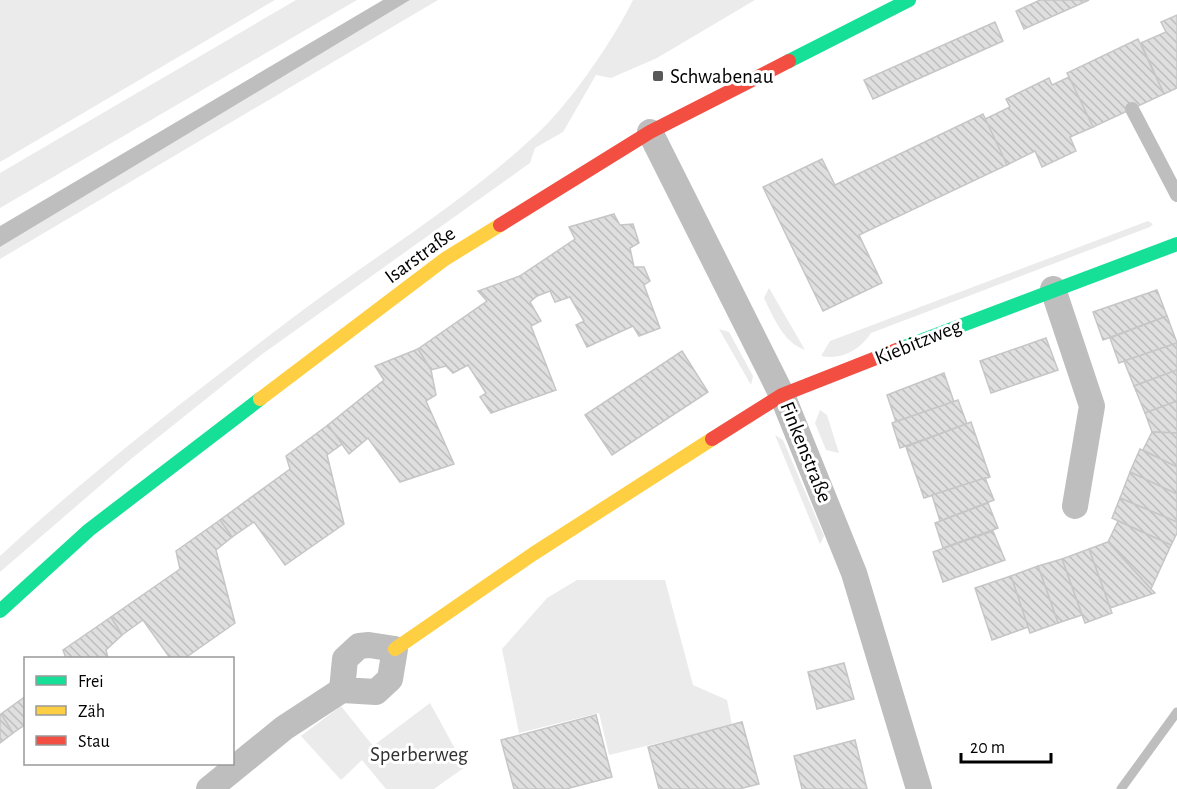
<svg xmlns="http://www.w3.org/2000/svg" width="1177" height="789" font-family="'Alegreya Sans',sans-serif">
<defs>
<pattern id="building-back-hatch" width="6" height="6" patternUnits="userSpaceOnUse" patternTransform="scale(1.5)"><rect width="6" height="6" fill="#dfdfdf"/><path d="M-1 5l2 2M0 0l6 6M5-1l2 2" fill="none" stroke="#bebebe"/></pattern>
</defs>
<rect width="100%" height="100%" fill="#fff"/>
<g fill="#ebebeb">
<path d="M0 0H275L0 162Z"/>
<path d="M296 0H357L0 208V173Z"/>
<path d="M410 0H438L0 259V247Z"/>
<path d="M633 0H755L657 58 611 78 596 75 563 132 535 148 530 163 261 355 131 459 0 572V556C95 468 200 388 303 310 384 250 472 197 545 126 574 97 615 37 633 0Z"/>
<path d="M1148 221 1153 224 1150 227 871 333C860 350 842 360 821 356L830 341 838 338Z"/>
<path d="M769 288 805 350C783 342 774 318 764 298Z"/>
<path d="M719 329 729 332 753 376 751 385Z"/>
<path d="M820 410 827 415 839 453 826 450 815 423Z"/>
<path d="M775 435 783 440 824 536 820 544Z"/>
<path d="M577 580H665L693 685 727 700 732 725 609 755 599 713 519 733 502 649 547 598Z"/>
<path d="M430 703 465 767 434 789H386L362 760 341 780 301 736 341 706 373 746Z"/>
</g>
<path fill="#bebebe" d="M383 0H410L0 247V226Z"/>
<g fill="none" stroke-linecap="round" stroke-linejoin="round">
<path stroke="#bebebe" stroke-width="9" d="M1121 789 1177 712"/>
</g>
<g fill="url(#building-back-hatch)" stroke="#c6c6c6" stroke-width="1.5">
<path d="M1040 0H1089L1024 29 1016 11Z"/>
<path d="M1177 15V88L1164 94 1141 43 1166 32 1161 22Z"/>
<path d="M995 22 1003 41 873 99 864 80Z"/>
<path d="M1138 39 1164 94 1093 127 1067 73Z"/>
<path d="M1069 77 1093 127 1070 137 1076 151 1042 167 1035 151 1007 165 985 119 1010 107 1006 99 1049 78 1052 85Z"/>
<path d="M983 114 1007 165 859 235 882 283 823 311 763 187 822 159 835 185Z"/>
<path d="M614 214 620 225 633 224 639 243 630 248 634 267H644L650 281 644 285 660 328 639 336 633 326 587 347 576 325 584 321 570 297 555 302 550 291 537 296 520 276 575 239 569 227Z"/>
<path d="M520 276 537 296 530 302 541 321 531 326 556 390 491 413 480 397 486 393 468 365 453 373 446 366 431 370 418 349 487 301 478 291Z"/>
<path d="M1157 290 1167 316 1103 340 1093 312Z"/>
<path d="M1167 316 1177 343 1119 363 1110 338Z"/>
<path d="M1046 338 1058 370 991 393 980 361Z"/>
<path d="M1177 343V370L1134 386 1124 361Z"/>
<path d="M418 349 431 370 436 395 426 401 454 464 400 482 368 438 349 454 328 425 384 380 375 366Z"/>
<path d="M682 351 708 392 612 455 585 415Z"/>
<path d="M1177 370V401L1145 413 1134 386Z"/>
<path d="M944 373 954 402 896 422 887 395Z"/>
<path d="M958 400 967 424 900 448 892 423Z"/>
<path d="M1177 401V433L1152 432 1145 413Z"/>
<path d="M971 422 990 477 924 498 906 447Z"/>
<path d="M328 425 342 444 327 455 344 524 285 565 254 522 232 537 220 520 290 469 286 456Z"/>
<path d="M1152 432 1177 433V467L1143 450Z"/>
<path d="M1140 449 1177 467V494L1130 472Z"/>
<path d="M1130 472 1177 494V522L1120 498Z"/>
<path d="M985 478 994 500 940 521 932 495Z"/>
<path d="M1120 498 1177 522V533L1171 545 1112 518Z"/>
<path d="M988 503 998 528 943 548 935 523Z"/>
<path d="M220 520 232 537 216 550 235 623 185 658H170L143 620 122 635 111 617 180 569 176 551Z"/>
<path d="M1118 521 1171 545 1151 589 1108 542Z"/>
<path d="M993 531 1005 560 943 582 933 552Z"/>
<path d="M1108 542 1151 589 1155 593 1110 608 1089 549Z"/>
<path d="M1089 549 1112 613 1085 623 1062 559Z"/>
<path d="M1062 559 1082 615 1058 623 1038 566Z"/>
<path d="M1038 566 1058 623 1030 633 1011 576Z"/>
<path d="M1011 576 1028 627 992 640 975 588Z"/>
<path d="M111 617 122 635 106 650 108 658H66L63 650Z"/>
<path d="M844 663 854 699 817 709 808 672Z"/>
<path d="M26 696V724L13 733 1 714Z"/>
<path d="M1 714 13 733 0 743V715Z"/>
<path d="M596 715 612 777 566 789H514L501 740Z"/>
<path d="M742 722 759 784 739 789H659L648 747Z"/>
<path d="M855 740 867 789H802L794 756Z"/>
</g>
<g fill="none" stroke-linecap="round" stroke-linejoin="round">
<path stroke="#bebebe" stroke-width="14" d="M1132 109 1177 195"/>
<g stroke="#bebebe" stroke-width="26">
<path d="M650 132 782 395 854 573 919 789"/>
<path d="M1053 289 1092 406 1075 506"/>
<path d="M369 645 395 649 390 679 376 692 342 690 345 659 359 646Z"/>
<path d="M209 789 284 728 342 690"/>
</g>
<g stroke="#16e098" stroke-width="14">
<path d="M789 61 909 0"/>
<path d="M899 349 1177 244"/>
<path d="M0 611 89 530 260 399"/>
</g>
<g stroke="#ffcf43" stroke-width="14">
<path d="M260 399 445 259 500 225"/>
<path d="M395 649 533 554 712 439"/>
</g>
<g stroke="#f24e42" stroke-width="14">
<path d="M500 225 650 132 789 61"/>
<path d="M712 439 782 395 899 349"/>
</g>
</g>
<rect fill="#595959" stroke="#fff" stroke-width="2" x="652" y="70" width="12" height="12" rx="3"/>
<g text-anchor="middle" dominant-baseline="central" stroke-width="6" stroke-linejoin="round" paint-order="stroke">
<g font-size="21" fill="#000" stroke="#fff" text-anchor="start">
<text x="670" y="76">Schwabenau</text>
</g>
<g font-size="21" fill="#000" stroke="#fff">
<text transform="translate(420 255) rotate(-36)">Isarstraße</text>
<text transform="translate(918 342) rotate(-22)">Kiebitzweg</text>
<text transform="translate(806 452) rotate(68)">Finkenstraße</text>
</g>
<g font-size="21" fill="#323232" stroke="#fff">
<text x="419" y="754">Sperberweg</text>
</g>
</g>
<rect x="24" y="657" width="210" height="108" fill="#ffffff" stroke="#999999" stroke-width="1.5"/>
<rect x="36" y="676" width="30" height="9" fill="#16e098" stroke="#999999" stroke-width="1.5"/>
<text x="78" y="687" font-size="18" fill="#000000">Frei</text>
<rect x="36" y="706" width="30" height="9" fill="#ffcf43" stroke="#999999" stroke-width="1.5"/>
<text x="78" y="717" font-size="18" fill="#000000">Zäh</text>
<rect x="36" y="736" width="30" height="9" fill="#f24e42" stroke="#999999" stroke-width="1.5"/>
<text x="78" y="747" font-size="18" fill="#000000">Stau</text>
<path d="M961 753v9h90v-9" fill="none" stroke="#000000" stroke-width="3"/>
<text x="970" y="753" font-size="18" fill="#000000" stroke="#ffffff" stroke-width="4.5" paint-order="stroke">20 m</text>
</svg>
